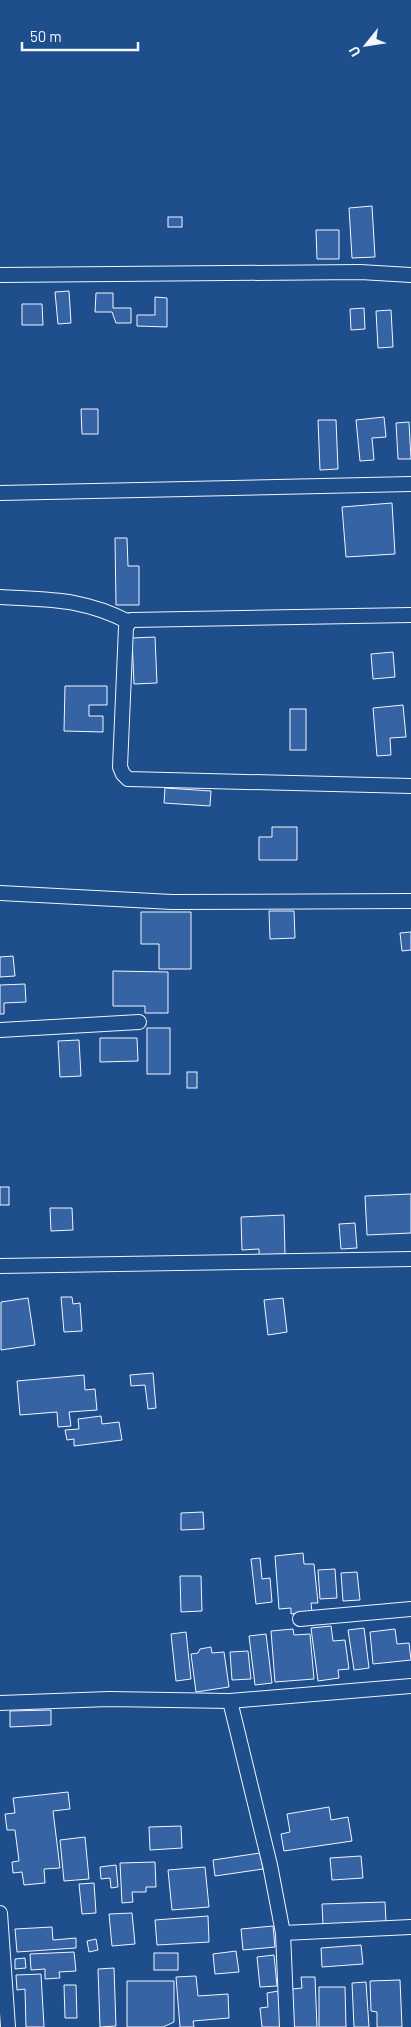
<svg xmlns="http://www.w3.org/2000/svg" width="411" height="2027" font-family="Barlow,sans-serif">
<rect width="100%" height="100%" fill="#1f4e8c"/>
<g fill="#3563a3" stroke="#f2f6ff">
<path d="M372 206 375 257 352 258 349 208Z"/>
<rect x="168" y="217" width="14" height="10"/>
<path d="M316 230H339V259H317Z"/>
<path d="M69 291 71 323 58 324 55 292Z"/>
<path d="M96 293H113V308H131V323H116L112 312H95Z"/>
<path d="M155 297 167 298V327L137 326V315H155Z"/>
<path d="M22 304H42L43 325H22Z"/>
<path d="M364 308 365 329 351 330 350 309Z"/>
<path d="M391 310 393 347 378 348 376 311Z"/>
<path d="M81 409H98V434H82Z"/>
<path d="M384 417 386 437 372 438 374 460 360 461 356 420Z"/>
<path d="M318 420H336L338 469 320 470Z"/>
<path d="M409 422 411 459H398L396 423Z"/>
<path d="M392 503 395 554 346 557 342 507Z"/>
<path d="M115 538H127L128 566H139V605H116Z"/>
<path d="M155 637 157 683 134 684 132 638Z"/>
<path d="M393 652 395 677 373 679 371 654Z"/>
<path d="M65 686H107V705H89V716H103V732L64 731Z"/>
<path d="M403 705 406 737 390 738 391 755 377 756 373 708Z"/>
<rect x="290" y="709" width="16" height="41"/>
<path d="M165 788 211 791 210 806 164 803Z"/>
<path d="M272 827H297V860H259V837H272Z"/>
<path d="M269 911H294L295 938 270 939Z"/>
<path d="M141 912H191V969H159V944H141Z"/>
<path d="M411 932V950L402 951 400 933Z"/>
<path d="M13 956 15 976 0 977V957Z"/>
<path d="M113 971 168 972V1013H145V1006H113Z"/>
<path d="M25 984 26 1002 4 1003V1014H0V985Z"/>
<rect x="147" y="1028" width="23" height="46"/>
<path d="M100 1038H137L138 1061 100 1062Z"/>
<path d="M79 1040 81 1076 60 1077 58 1041Z"/>
<rect x="187" y="1072" width="10" height="16"/>
<rect x="0" y="1187" width="9" height="18"/>
<path d="M411 1194V1233L367 1235 365 1196Z"/>
<path d="M50 1208H72L73 1230 51 1231Z"/>
<path d="M284 1215 285 1254 259 1255V1249L242 1250 241 1217Z"/>
<path d="M355 1223 357 1248 341 1249 339 1224Z"/>
<path d="M61 1297H72L73 1304 80 1303 82 1331 64 1332Z"/>
<path d="M28 1298 35 1345 1 1350V1302Z"/>
<path d="M283 1298 287 1332 268 1335 264 1300Z"/>
<path d="M153 1373 156 1408 148 1409 145 1385 131 1386 130 1375Z"/>
<path d="M84 1375 85 1390 95 1389 97 1410 69 1412 71 1426 58 1427 57 1412 20 1415 17 1381Z"/>
<path d="M101 1416 102 1424 119 1422 122 1440 74 1446V1439L67 1440 65 1430 79 1429 78 1419Z"/>
<path d="M203 1512 204 1529 181 1530V1513Z"/>
<path d="M303 1553 304 1564H314L318 1603H311L312 1612 291 1614V1608L279 1609 275 1556Z"/>
<path d="M260 1558 262 1579 270 1578 272 1602 256 1604 251 1559Z"/>
<path d="M335 1569 337 1598 320 1599 318 1570Z"/>
<path d="M357 1572 360 1600 343 1601 341 1573Z"/>
<path d="M180 1576H201L202 1611 181 1612Z"/>
<path d="M331 1626 333 1641 345 1640 349 1669 338 1670 339 1678 318 1681 311 1628Z"/>
<path d="M364 1628 369 1668 354 1670 348 1630Z"/>
<path d="M293 1629 294 1635 310 1634 314 1679 275 1682 271 1631Z"/>
<path d="M395 1629 397 1644 409 1643 411 1660 373 1664 370 1632Z"/>
<path d="M186 1632 191 1679 176 1681 171 1634Z"/>
<path d="M266 1634 272 1683 255 1685 249 1636Z"/>
<path d="M211 1647 212 1653 224 1652 229 1687 196 1692 191 1654 198 1653 200 1649Z"/>
<path d="M248 1651 251 1679 232 1680 230 1652Z"/>
<path d="M51 1710V1725L10 1727V1711Z"/>
<path d="M68 1792 70 1809 53 1811 60 1868 44 1869 45 1883 24 1885 22 1872 13 1873 12 1862 19 1861 15 1830H7L5 1814 15 1813 13 1798Z"/>
<path d="M329 1807 331 1820 348 1817 352 1841 284 1851 281 1834 290 1832 287 1814Z"/>
<path d="M181 1826 182 1848 150 1850 149 1827Z"/>
<path d="M85 1837 89 1879 64 1881 60 1840Z"/>
<path d="M260 1853 263 1869 215 1876 213 1860Z"/>
<path d="M361 1856 363 1878 332 1880 330 1858Z"/>
<path d="M155 1862 156 1887H146V1892H132L133 1902 122 1903 120 1863Z"/>
<path d="M116 1865 118 1887 111 1888 110 1878 101 1879 100 1867Z"/>
<path d="M205 1867 209 1907 172 1910 168 1870Z"/>
<path d="M94 1883 96 1913 82 1914 79 1884Z"/>
<path d="M385 1902 386 1922 323 1925 322 1904Z"/>
<path d="M132 1913 135 1944 112 1946 109 1914Z"/>
<path d="M208 1916 209 1942 157 1945 155 1920Z"/>
<path d="M273 1926 275 1947 243 1950 241 1929Z"/>
<path d="M52 1927 53 1940 76 1938V1948L17 1952 15 1929Z"/>
<path d="M96 1939 98 1950 89 1952 87 1941Z"/>
<path d="M361 1945 363 1964 322 1967 321 1948Z"/>
<path d="M236 1951 239 1972 215 1974 213 1954Z"/>
<path d="M74 1952 76 1971 59 1972 60 1978 45 1979V1969L31 1970 30 1954Z"/>
<rect x="154" y="1953" width="24" height="17"/>
<path d="M274 1955 277 1986 260 1987 257 1957Z"/>
<path d="M25 1958 26 1968 15 1969V1959Z"/>
<path d="M114 1968 116 2026 100 2027 98 1969Z"/>
<path d="M41 1974 44 2027H26L25 1989 17 1990 16 1975Z"/>
<path d="M196 1976 198 1996 228 1994 229 2018 193 2021 194 2027H180L176 1977Z"/>
<path d="M301 1977H315L317 2027H293L292 1989 302 1988Z"/>
<path d="M400 1980 402 2027H377V2012L371 2011 370 1981Z"/>
<path d="M127 1981H174V2022L163 2027H127Z"/>
<path d="M366 1982 369 2027H354L352 1983Z"/>
<path d="M64 1985H76L77 2018H65Z"/>
<path d="M319 1987H345L346 2027H319Z"/>
<path d="M278 1991 282 2027H262L260 2008 268 2007 267 1993Z"/>
</g>
<g fill="none" stroke-linecap="round" stroke-linejoin="round">
<g stroke="#f2f6ff" stroke-width="16">
<g id="minor">
<path d="M0 275 360 272 411 275"/>
<path d="M0 493 411 484"/>
<path d="M0 597C50 600 83 598 129 622"/>
<path d="M411 615 131 620 126 627 120 767 123 774 128 779 411 786"/>
<path d="M0 893 172 902 411 901"/>
<path d="M0 1030 139 1022"/>
<path d="M0 1266 411 1259"/>
<path d="M300 1619 411 1609"/>
<path d="M230 1701 270 1865 283 1933 287 2027"/>
<path d="M0 1703 109 1699 230 1701 411 1686"/>
<path d="M0 1913 8 2027"/>
<path d="M283 1933 411 1927"/>
</g>
</g>
<use href="#minor" stroke="#1f4e8c" stroke-width="14"/>
</g>
<g transform="translate(366 45) rotate(240)" stroke="#1f4e8c" stroke-width="4" paint-order="stroke">
<path d="M0-4L9 19L0 12L-9 19Z" fill="#f2f6ff"/>
<text y="-8" font-size="14" font-weight="bold" text-anchor="middle" fill="#f2f6ff">U</text>
</g>
<path d="M22 42v8h116v-8" fill="none" stroke="#f2f6ff" stroke-width="2.5"/>
<text x="30" y="42" font-size="15" fill="#f2f6ff" stroke="#1f4e8c" stroke-width="4" paint-order="stroke">50 m</text>
</svg>
